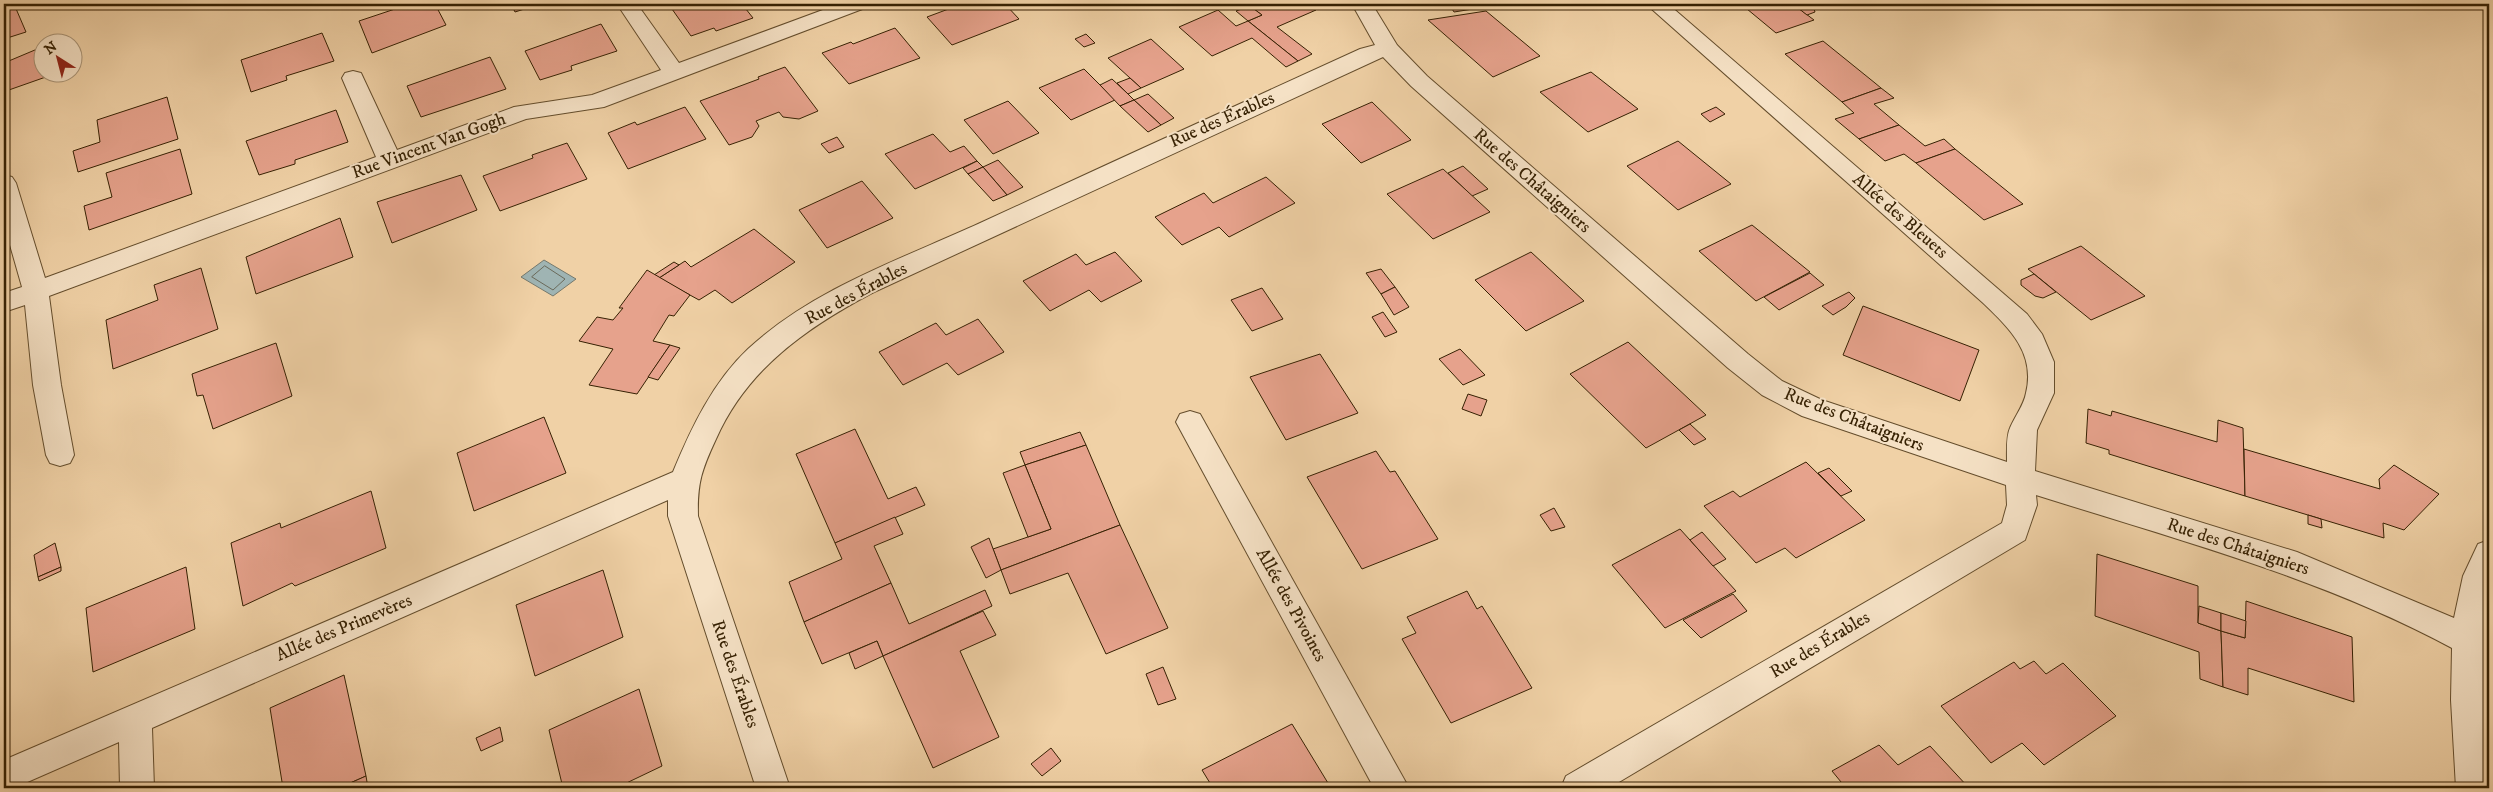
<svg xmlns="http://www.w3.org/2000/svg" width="2493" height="792" font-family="'IM FELL DW Pica',serif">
<rect width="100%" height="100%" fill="#f0d1a6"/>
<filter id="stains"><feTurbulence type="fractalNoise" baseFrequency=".004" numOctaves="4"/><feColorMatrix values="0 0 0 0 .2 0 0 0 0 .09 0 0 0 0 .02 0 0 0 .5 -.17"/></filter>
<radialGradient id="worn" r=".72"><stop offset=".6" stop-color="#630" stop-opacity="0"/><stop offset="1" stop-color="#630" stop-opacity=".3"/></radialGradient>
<path fill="#9fb4b3" stroke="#75796d" d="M544 260 576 279 553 296 521 277Z"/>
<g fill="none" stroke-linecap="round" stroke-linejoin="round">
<path stroke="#6a6a5b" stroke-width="1" d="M545 266 565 279 553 290 532 277Z"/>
</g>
<g fill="#e6a28c" stroke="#362103">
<path d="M4 4H14L26 32 4 39Z"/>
<path d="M410 4H435L446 25 372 53 359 21Z"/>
<path d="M511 4H540L515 12Z"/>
<path d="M688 4H742L753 18 716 31 714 28 691 36 672 9Z"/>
<path d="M962 4H1005L1019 19 952 45 927 17Z"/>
<path d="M1247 4H1307L1316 10 1277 27 1312 54 1298 61 1248 21 1262 15Z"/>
<path d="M1449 4H1497L1498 5 1454 12Z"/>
<path d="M1741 4H1793L1814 20 1776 33Z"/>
<path d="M1793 4H1808L1814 9 1815 12 1807 15Z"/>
<path d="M1250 6 1262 15 1248 21 1236 11Z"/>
<path d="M1218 10 1236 26 1248 21 1298 61 1286 67 1252 38 1212 56 1179 27Z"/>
<path d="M1486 11 1540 56 1493 77 1428 20Z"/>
<path d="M601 24 617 51 571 66 572 70 540 80 525 51Z"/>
<path d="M895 28 920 58 849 84 822 53 851 42 853 44Z"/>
<path d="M322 33 334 61 286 76 287 80 251 92 241 60Z"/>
<path d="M1086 34 1095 43 1084 47 1075 39Z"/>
<path d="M1151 39 1184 69 1141 88 1108 58Z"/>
<path d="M1823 41 1875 83 1881 88 1842 102 1785 54Z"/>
<path d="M42 47V72H60L6 91 4 85V63Z"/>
<path d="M490 57 506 89 421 117 407 86Z"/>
<path d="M785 67 818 111 799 119 783 117 779 112 756 121 759 126 752 137 729 145 700 101 759 79 758 77Z"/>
<path d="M1084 69 1115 100 1071 120 1039 88Z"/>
<path d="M1591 72 1638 109 1588 132 1540 92Z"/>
<path d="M1130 78 1141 88 1128 94 1117 83Z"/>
<path d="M1112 79 1128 94 1134 100 1120 106 1100 85Z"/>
<path d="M1881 88 1894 98 1874 104 1899 125 1859 139 1835 119 1854 113 1842 102Z"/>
<path d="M1148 94 1174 118 1161 125 1134 100Z"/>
<path d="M167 97 178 139 78 172 73 151 100 142 97 120Z"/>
<path d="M1134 100 1161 125 1148 132 1120 106Z"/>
<path d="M1008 101 1039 133 993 154 964 120Z"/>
<path d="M1372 102 1411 140 1361 163 1322 124Z"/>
<path d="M685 107 706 139 628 169 608 133 635 122 637 125Z"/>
<path d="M1716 107 1725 114 1710 122 1701 114Z"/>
<path d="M336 110 348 142 295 160V164L259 175 246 141Z"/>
<path d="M1899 125 1925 146 1944 139 1955 149 1916 163 1904 154 1885 161 1859 139Z"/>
<path d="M933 134 950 152 964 146 977 161 915 189 885 154Z"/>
<path d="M837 137 844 147 829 153 821 144Z"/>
<path d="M1678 141 1731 184 1678 210 1627 166Z"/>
<path d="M567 143 587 179 500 211 483 176 533 158 532 155Z"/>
<path d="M180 149 192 194 89 230 84 206 112 197 106 173Z"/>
<path d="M1955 149 2023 204 1984 220 1916 163Z"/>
<path d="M998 160 1023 187 1007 195 983 167Z"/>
<path d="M977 161 983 167 968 174 963 168Z"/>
<path d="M1463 166 1488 189 1472 196 1448 173Z"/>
<path d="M983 167 1007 195 993 201 968 174Z"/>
<path d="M1443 169 1490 212 1433 239 1387 194Z"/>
<path d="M461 175 477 210 392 243 377 202Z"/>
<path d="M1266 177 1295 203 1229 237 1219 227 1182 245 1155 217 1204 193 1213 203Z"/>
<path d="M862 181 893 218 827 248 799 210Z"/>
<path d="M340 218 353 257 256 294 246 257Z"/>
<path d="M1752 225 1810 272 1756 301 1699 251Z"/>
<path d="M754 229 795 262 732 303 715 290 699 300 659 278 685 261 691 267Z"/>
<path d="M2081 246 2145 296 2091 320 2028 269Z"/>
<path d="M1115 252 1142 281 1101 302 1089 290 1050 311 1023 281 1076 254 1086 265Z"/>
<path d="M1531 252 1584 301 1526 331 1475 280Z"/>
<path d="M674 262 679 265 659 278 654 275Z"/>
<path d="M201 268 218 329 113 369 106 320 158 300 154 285Z"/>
<path d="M1381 269 1395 287 1381 294 1366 273Z"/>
<path d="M647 270 690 295 674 316 669 315 653 341 670 345 637 394 589 385 613 349 579 341 597 317 613 320 623 308H619Z"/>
<path d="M1810 273 1824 285 1779 310 1764 297Z"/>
<path d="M2034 274 2056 292 2043 298 2035 296 2021 285V280Z"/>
<path d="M1395 287 1409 307 1394 315 1381 294Z"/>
<path d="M1262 288 1283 319 1252 331 1231 300Z"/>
<path d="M1849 292 1855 298 1846 307 1833 315 1822 306Z"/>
<path d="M1863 306 1979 350 1960 401 1843 355Z"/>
<path d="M1383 312 1397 332 1385 337 1372 317Z"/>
<path d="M978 319 1004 352 958 375 947 363 903 385 879 352 936 323 946 335Z"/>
<path d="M1628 342 1706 415 1646 448 1570 374Z"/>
<path d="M276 343 292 396 213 429 203 395 197 396 192 374Z"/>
<path d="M670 345 680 348 658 380 648 377Z"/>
<path d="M1460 349 1485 375 1463 385 1439 359Z"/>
<path d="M1320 354 1358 413 1286 440 1250 377Z"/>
<path d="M1468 394 1487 400 1481 416 1462 409Z"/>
<path d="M2088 409 2111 416 2112 411 2217 442 2218 420 2243 428 2245 496 2109 454V450L2086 443Z"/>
<path d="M544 417 566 473 474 511 457 453Z"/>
<path d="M1690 424 1706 439 1694 445 1679 430Z"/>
<path d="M855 429 888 499 916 487 925 505 835 543 796 454Z"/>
<path d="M1080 432 1086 445 1025 465 1020 452Z"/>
<path d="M1086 445 1120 525 1001 570 993 549 1051 529 1025 465Z"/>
<path d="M2244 449 2380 489 2379 479 2394 465 2439 494 2404 530 2383 523 2384 538 2245 496Z"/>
<path d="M1376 451 1390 472 1395 471 1438 539 1362 569 1307 477Z"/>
<path d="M1806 462 1865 520 1796 558 1785 548 1756 563 1704 506 1733 491 1740 497Z"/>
<path d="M1025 465 1051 529 1028 537 1003 473Z"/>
<path d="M1829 468 1852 491 1841 496 1818 473Z"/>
<path d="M371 491 386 548 295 586 292 583 243 606 231 543 280 523 281 528Z"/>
<path d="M1554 508 1565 527 1551 531 1540 515Z"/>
<path d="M2308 515 2321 519 2322 528 2308 524Z"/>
<path d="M895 517 903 534 874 546 891 583 804 622 789 582 842 559 835 543Z"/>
<path d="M1120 525 1168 628 1106 654 1068 573 1010 594 1001 570Z"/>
<path d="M1680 529 1736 591 1665 628 1612 565Z"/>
<path d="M1702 532 1726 559 1713 566 1690 540Z"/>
<path d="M989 538 1001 570 986 578 971 547Z"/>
<path d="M55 543 61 567 38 577 34 555Z"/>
<path d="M2097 554 2198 586V623L2221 631 2223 687 2200 679 2199 652 2095 616Z"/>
<path d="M61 567V571L39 581 38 577Z"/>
<path d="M186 567 195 629 93 672 86 608Z"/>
<path d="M603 570 623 637 535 676 516 605Z"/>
<path d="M891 583 909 624 985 590 992 606 883 656 877 641 822 664 804 622Z"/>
<path d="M1467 591 1477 609 1482 606 1532 688 1451 723 1402 639 1416 633 1407 617Z"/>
<path d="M1733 594 1747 611 1701 638 1683 620Z"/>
<path d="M2246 601 2352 637 2354 702 2248 668V695L2223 687 2221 631 2245 638Z"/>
<path d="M2199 606 2221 613V631L2198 623Z"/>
<path d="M983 611 996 635 960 651 999 737 933 768 883 656Z"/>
<path d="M2221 613 2246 621 2245 638 2221 631Z"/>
<path d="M877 641 883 656 855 669 849 653Z"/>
<path d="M2034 661 2046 674 2063 663 2116 716 2044 765 2022 743 1991 763 1941 706 2014 662 2020 669Z"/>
<path d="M1163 667 1176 699 1158 705 1146 674Z"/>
<path d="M344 675 366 776 339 788H283L270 708Z"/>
<path d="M639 689 662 766 616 788H563L549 730Z"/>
<path d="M1292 724 1331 788H1213L1202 770Z"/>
<path d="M500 727 503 741 481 751 476 738Z"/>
<path d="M1879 745 1898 765 1930 746 1969 788H1846L1832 771Z"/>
<path d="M1051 748 1061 761 1042 776 1031 764Z"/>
<path d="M366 776 368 788H339Z"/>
</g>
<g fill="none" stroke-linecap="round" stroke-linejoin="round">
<g stroke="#644d2c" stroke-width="2">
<g id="street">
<path d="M617 4H637L679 63 839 4H869L865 8 604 107 526 119 49 296 61 385 74 455 70 463 60 466 50 463 46 455 33 385 25 305 4 312V293L22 287 4 224V175L12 177 16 183 45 278 376 157 342 78 345 73 353 71 361 73 397 150 514 107 592 95 661 70Z"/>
<path d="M1352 4H1372L1397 45 1427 76 1748 354 1782 381 1822 400 2007 462C2007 451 2006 437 2010 428 2015 416 2024 405 2026 393 2036 352 2008 327 1982 302L1646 4H1668L2027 314 2042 334 2054 362V393L2037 430 2035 471 2297 552 2454 618 2463 576 2478 544 2489 540V594L2484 634 2483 667 2489 788H2456L2451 700 2452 648C2322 578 2175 539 2036 495L2037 505 2025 540 1609 788H1561L1566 776 2002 523 2007 505 2006 485 1802 416 1762 395 1728 368 1411 86 1383 57 872 293C806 328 747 369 716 439 702 469 697 483 698 516L790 788H756L668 516V500L152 728 154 788H120L119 742 16 787 4 788V760L673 472C691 428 713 382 748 349 813 289 899 260 978 224 1105 165 1233 107 1360 49L1375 45Z"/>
<path d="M1190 411 1200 414 1409 788H1374L1176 422 1180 414Z"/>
</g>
</g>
<use href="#street" fill="#f5e1c5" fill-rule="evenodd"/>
</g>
<g text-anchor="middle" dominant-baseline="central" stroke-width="4" stroke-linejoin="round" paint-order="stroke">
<g font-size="18" fill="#362103" stroke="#f5e1c5">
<text transform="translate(1222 120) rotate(-24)">Rue des Érables</text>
<text transform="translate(429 146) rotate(-20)">Rue Vincent Van Gogh</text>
<text transform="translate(1532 181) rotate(41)">Rue des Châtaigniers</text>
<text transform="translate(1900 216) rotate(41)">Allée des Bleuets</text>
<text transform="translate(856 294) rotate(-28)">Rue des Érables</text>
<text transform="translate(1854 420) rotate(21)">Rue des Châtaigniers</text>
<text transform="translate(2238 547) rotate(18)">Rue des Châtaigniers</text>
<text transform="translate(1291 605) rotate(61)">Allée des Pivoines</text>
<text transform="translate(344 628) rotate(-23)">Allée des Primevères</text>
<text transform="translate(1820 645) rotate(-31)">Rue des Érables</text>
<text transform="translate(735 674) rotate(71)">Rue des Érables</text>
</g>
</g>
<rect width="2493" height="792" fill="none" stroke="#f0d1a6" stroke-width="20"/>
<rect x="5" y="5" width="2483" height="782" fill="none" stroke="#362103" stroke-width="2.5"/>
<rect x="10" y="10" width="2473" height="772" fill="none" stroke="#362103"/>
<g transform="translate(58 58) rotate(324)"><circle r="24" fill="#f5e1c5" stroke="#a99477"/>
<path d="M0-4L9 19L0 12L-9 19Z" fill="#8f2418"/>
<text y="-8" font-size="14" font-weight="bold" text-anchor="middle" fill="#362103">N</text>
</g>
<rect width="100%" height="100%" filter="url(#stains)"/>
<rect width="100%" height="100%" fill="url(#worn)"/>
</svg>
